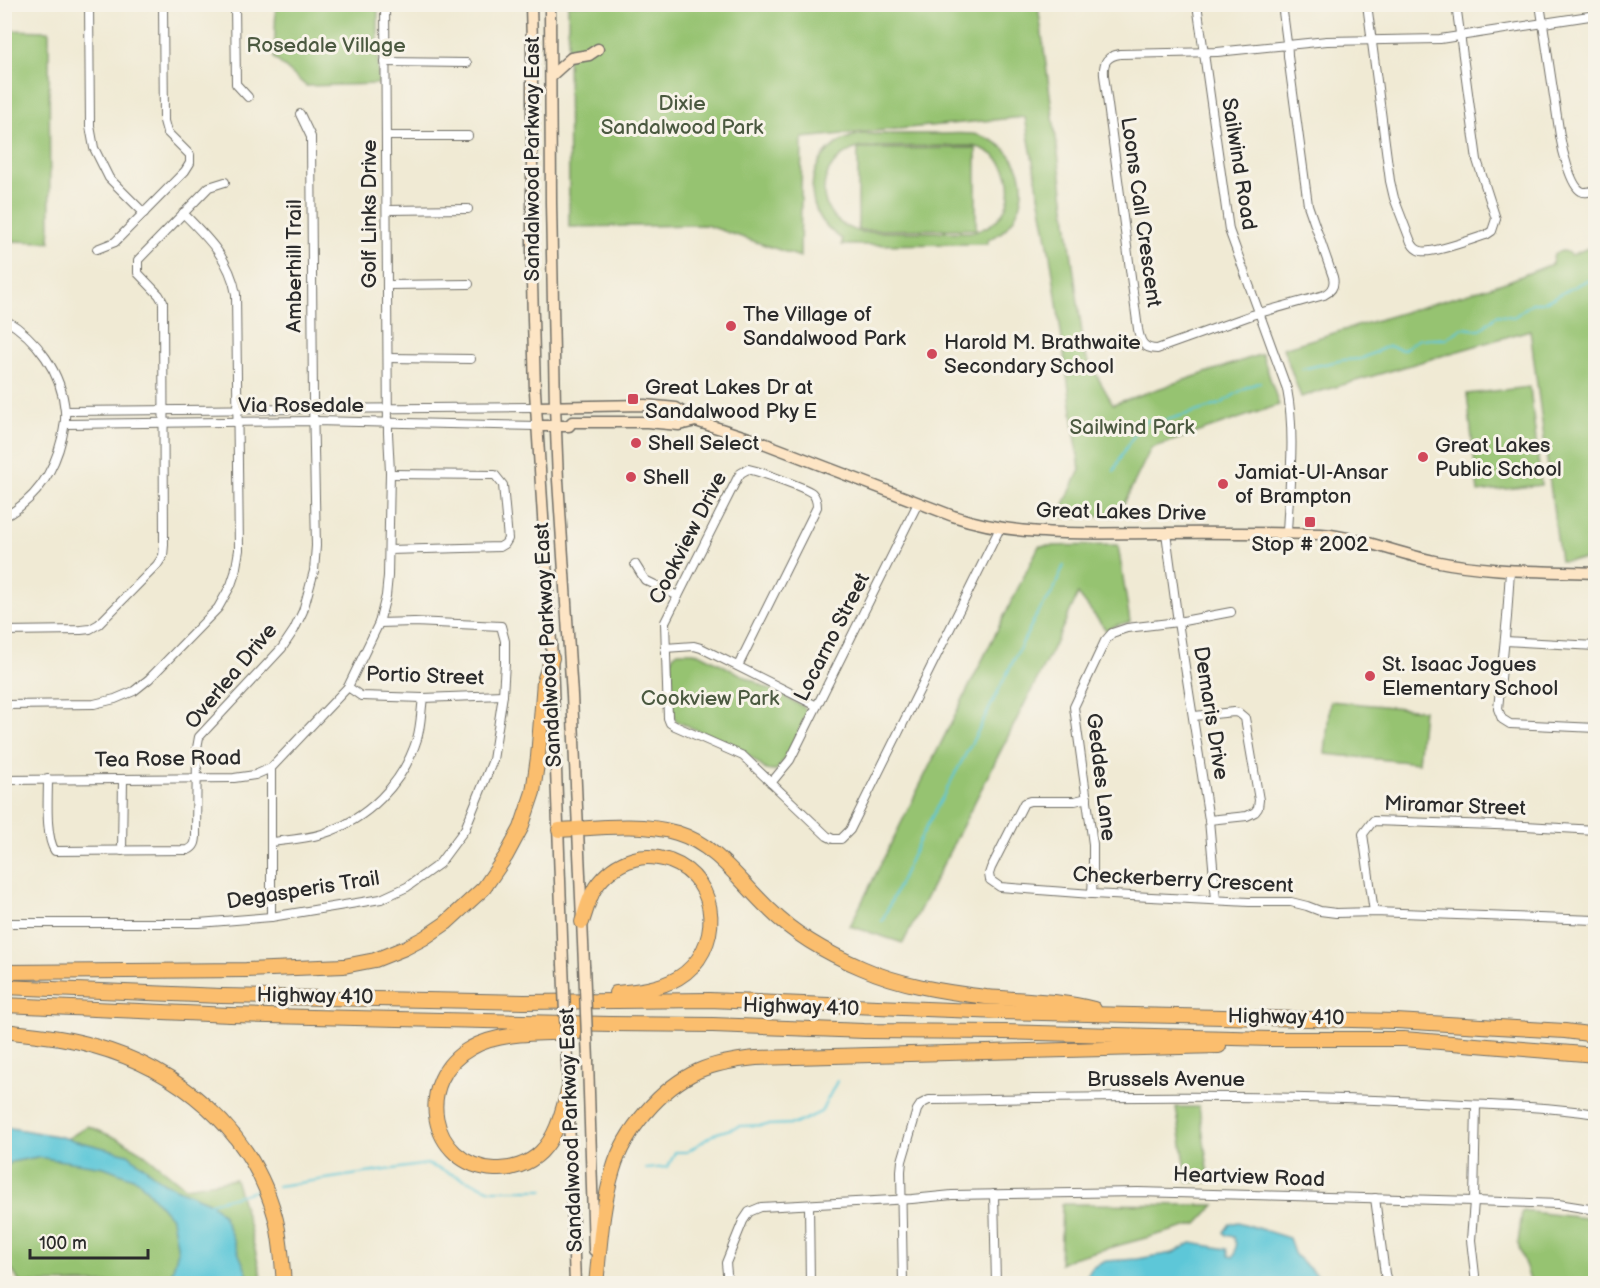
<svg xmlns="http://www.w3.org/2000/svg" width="1600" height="1288" font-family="'Balsamiq Sans',sans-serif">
<rect width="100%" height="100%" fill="#f7f3e8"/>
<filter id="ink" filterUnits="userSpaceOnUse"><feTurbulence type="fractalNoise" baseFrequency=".0167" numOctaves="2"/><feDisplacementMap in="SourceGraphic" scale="12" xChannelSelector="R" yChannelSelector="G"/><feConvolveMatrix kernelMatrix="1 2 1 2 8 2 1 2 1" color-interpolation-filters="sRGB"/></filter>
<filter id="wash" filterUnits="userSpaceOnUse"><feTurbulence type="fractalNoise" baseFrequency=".008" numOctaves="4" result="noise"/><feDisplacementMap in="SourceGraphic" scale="24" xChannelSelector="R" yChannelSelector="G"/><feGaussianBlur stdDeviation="1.35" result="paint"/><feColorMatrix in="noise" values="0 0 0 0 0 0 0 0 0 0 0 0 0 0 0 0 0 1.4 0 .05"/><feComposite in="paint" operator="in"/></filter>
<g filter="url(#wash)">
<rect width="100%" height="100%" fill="#f0ead4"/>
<g fill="#96c371" stroke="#60774e" stroke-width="1.5" fill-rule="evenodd">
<path d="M276 5H378V84L306 86 274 58Z"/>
<path d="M568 5H1038L1085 355 1113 404 1262 354 1279 405 1151 448 1118 516 1058 517 1080 470 1052 267 1025 117 802 138 800 257 706 225 569 227Z"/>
<path d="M5 30 49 31 50 242 5 241Z"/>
<path d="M862 134C888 134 914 134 940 134 954 134 969 132 981 136 1009 144 1027 171 1021 199 1018 218 1005 233 988 240V244L842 245V239C794 209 806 144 862 134ZM972 146C1024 155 1021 227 969 232H861C811 221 812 160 861 147Z"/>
<path d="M976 148V229L858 230V149Z"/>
<path d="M1595 245V559L1560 561 1530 330 1301 397 1283 348 1506 282 1552 264 1554 254C1562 250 1565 250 1572 255Z"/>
<path d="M1530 387 1541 485 1478 492 1467 394Z"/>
<path d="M1118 545 1130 622 1117 625 1106 630 1078 594 1055 644 903 943 850 926 1039 546Z"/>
<path d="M678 652H693L701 654 804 707 806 711V715C801 726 785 764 776 770 772 772 770 771 766 770L741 749 676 721 673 714 671 661 673 656Z"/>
<path d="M1330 701 1423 710 1418 763 1325 754Z"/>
<path d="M1176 1107H1199L1210 1182H1188Z"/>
<path d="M88 1126 123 1141 142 1152 185 1187 235 1179 249 1225 263 1283H20L5 1258V1169L11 1162 37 1157Z"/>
<path d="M1062 1204 1215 1205 1197 1224 1072 1258 1060 1264Z"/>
<path d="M1522 1211 1595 1219V1283H1531L1518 1244Z"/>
</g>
<g fill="#5dc7d8" stroke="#447982" stroke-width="1.5">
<path d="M5 1127 57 1136 128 1154 164 1183 211 1203 223 1215 251 1283H169L178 1251 172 1219 138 1180 104 1167 37 1157 11 1162 5 1169Z"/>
<path d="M1238 1222 1289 1238C1291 1243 1292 1248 1294 1253 1296 1258 1321 1278 1327 1283H1081L1093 1267 1106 1261 1137 1259 1173 1253 1191 1243 1227 1249 1229 1256 1233 1257 1235 1254 1236 1245 1234 1237 1226 1235 1224 1232 1230 1224Z"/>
</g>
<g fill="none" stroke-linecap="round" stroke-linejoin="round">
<g stroke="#5dc7d8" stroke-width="2">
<path d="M1302 369 1343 360 1361 359 1388 346 1403 350 1419 339H1446L1462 328 1480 330 1497 315 1514 317 1532 303H1542L1553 298 1581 283 1591 280 1596 276"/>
<path d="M1114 471C1123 452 1132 435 1148 420L1159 422 1205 409 1220 404 1245 388 1260 382"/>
<path d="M882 921 920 839 977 733 1037 614 1053 592 1064 565"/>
<path d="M646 1169 668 1167 675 1152H687L714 1134 740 1126 795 1124 821 1112 837 1081"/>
<path d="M278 1186 427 1164 491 1190H544"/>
<path d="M210 1203 255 1191"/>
</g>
</g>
</g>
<g filter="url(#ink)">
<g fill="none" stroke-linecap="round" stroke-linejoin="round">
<g stroke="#706e66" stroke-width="10">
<g id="street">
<path d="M89 4 90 126 94 148 109 178 144 213"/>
<path d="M235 4 236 84 248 97"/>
<path d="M1197 4 1229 230 1287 389C1296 436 1289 485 1287 533"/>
<path d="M1282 4 1286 35C1287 42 1288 49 1288 56L1308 205 1333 277C1335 285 1332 291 1324 295L1252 315 1157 349C1143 349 1140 341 1138 329L1104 75C1103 62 1107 56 1120 54L1217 52 1327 41 1440 39 1596 15"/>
<path d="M1367 4 1390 181 1394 198 1411 242C1413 246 1416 250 1421 251 1433 254 1472 239 1486 235L1492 231 1496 219 1477 160 1456 4"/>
<path d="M1540 4 1560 136C1562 148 1570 185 1581 191 1586 194 1591 191 1596 189"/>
<path d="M385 62 467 63"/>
<path d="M386 136H468"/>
<path d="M387 210 468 209"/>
<path d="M97 249 115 242 185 171 190 163V155L167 132 164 121 163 4"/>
<path d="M387 285 469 284"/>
<path d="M4 319C37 338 62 373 65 411 66 420 64 429 62 438 54 472 35 500 4 517"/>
<path d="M388 358 471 359"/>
<path d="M65 411 536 407"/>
<path d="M65 424 314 421 537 426"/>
<path d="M1166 533 1178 622 1209 820 1216 900"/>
<path d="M389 550 500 547 505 544 508 539 503 485 495 475 390 474"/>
<path d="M635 564 645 580 678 596"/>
<path d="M1510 571 1507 617 1498 709 1502 719 1510 724 1596 728"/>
<path d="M4 631 81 630 90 629 99 624 157 565 163 556 164 545 163 302 159 295 138 273V260L209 187 225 182"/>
<path d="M1505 641 1596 646"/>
<path d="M665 648 694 646 701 648 817 706"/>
<path d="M738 666 817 507C817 501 816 497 812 493 804 487 758 471 748 469L741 473 738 477 665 622 668 718 670 723 675 726 743 756 827 836 833 839H841L850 830 1000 528"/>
<path d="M348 687 361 696 423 698 503 695"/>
<path d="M4 705 94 704 115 699 134 691 149 679 218 608 231 585 235 573 239 550 236 294C230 259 207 237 183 213"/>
<path d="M1194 716 1234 712 1239 713 1245 718 1259 800 1258 808 1255 812 1247 816 1209 820"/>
<path d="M48 779C48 797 45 837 55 851L188 850C195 847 196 842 196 835L197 748 199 737 282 648 294 630 303 611 314 571 316 546 313 401 311 137 300 114"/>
<path d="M4 780 234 778 255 775 271 768 348 687 379 623 386 596 388 576 390 472 388 433 385 4"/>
<path d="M771 783 790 760 918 503"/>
<path d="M1087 798 1075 801H1030L1024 803 991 868 989 874 990 880 1000 887 1092 894 1249 902H1291L1307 906 1320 911 1336 913 1374 912 1596 920"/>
<path d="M271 842C288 840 305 839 322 834 367 820 403 784 417 739 421 726 421 711 423 698"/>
<path d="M122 851 123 779"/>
<path d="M1092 894 1093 874V844L1074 707 1105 641 1112 633 1127 628 1178 622 1231 612"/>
<path d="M1374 912 1363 834 1373 821 1525 826 1596 830"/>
<path d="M271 917V768"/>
<path d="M4 923H199L271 917 381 899 407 887 439 864 465 829 493 760 503 695 505 663V641L501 626 414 622 379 623"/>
<path d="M994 1194 996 1284"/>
<path d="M1375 1198 1385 1274 1388 1284"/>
<path d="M809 1205 810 1284"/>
<path d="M728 1284 726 1263 743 1221 749 1212 761 1207 912 1199 952 1195 1138 1192 1474 1201 1558 1204 1596 1210"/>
<path d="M903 1284 901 1171 902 1161 917 1110 921 1104 929 1100C1093 1097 1255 1094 1419 1102 1478 1105 1537 1105 1596 1114"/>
<path d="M1476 1284 1471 1240 1474 1201 1476 1105"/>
</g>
</g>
<g stroke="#706e66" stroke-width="13">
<g id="secondary">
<path d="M531 4 532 45V282L535 391 552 658 563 964"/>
<path d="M550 4 551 203 555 406 558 480 572 695 584 965"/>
<path d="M551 76 571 58 589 55 598 49"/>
<path d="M536 407 645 405 676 408 696 421 758 441 953 516C1017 538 1090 533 1157 533 1212 532 1267 533 1321 534 1360 537 1396 553 1434 561 1487 572 1541 571 1596 573"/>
<path d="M537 426H569L572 422H647L679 425 696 421"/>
<path d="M588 1061 594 1250"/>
<path d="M567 1062 575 1284"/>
</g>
</g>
<g stroke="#706e66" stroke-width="16">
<g id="highway">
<path d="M559 830C596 828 641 822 677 833 717 845 741 883 770 910 796 936 829 954 862 968 900 985 945 992 986 997 1022 1000 1059 1000 1094 1009"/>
<path d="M582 922C586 911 589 898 595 888 605 873 617 864 634 859 647 855 658 857 670 861 722 880 723 951 678 978 659 989 637 991 616 993"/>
<path d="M4 972 246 970 344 966 375 960 405 948 424 938 446 923 484 888 506 856 521 828 533 792 538 757 544 681 552 658"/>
<path d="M4 987 221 996 524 1002 709 1000 1000 1012 1396 1021 1565 1031 1596 1035"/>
<path d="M4 1005 230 1015 611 1024 713 1025 864 1031 1004 1032 1271 1039H1404L1596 1055"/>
<path d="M4 1031C34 1035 66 1037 94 1046 178 1069 252 1130 275 1216 281 1238 282 1261 284 1284"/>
<path d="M568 1091C562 1112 557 1136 541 1152 529 1164 511 1170 495 1169 428 1165 414 1079 471 1048 500 1031 545 1034 578 1032"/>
<path d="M596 1284C600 1246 602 1206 613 1170 624 1131 661 1088 698 1071 716 1063 736 1060 756 1058L1219 1046"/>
</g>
</g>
<use href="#street" stroke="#fff" stroke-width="8"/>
<use href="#secondary" stroke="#fde5c5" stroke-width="10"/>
<use href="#highway" stroke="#fbbe6e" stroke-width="14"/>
<g stroke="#706e66" stroke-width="13" stroke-linecap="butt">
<g id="secondary-bridge">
<path d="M563 964 567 1062"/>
<path d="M584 965 588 1061"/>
</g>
</g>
<use href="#secondary-bridge" stroke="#fde5c5" stroke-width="10"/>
</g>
</g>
<g fill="#d1495b" stroke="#f7f3e8" stroke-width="2">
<circle cx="731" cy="326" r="6"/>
<circle cx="932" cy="354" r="6"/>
<rect x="627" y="393" width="12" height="12" rx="3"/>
<circle cx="636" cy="443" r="6"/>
<circle cx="1423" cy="457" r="6"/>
<circle cx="631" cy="477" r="6"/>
<circle cx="1223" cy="484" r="6"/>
<rect x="1304" y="516" width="12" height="12" rx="3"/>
<circle cx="1370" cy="676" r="6"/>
</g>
<g text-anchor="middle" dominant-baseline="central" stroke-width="6" stroke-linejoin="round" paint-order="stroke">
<g font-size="21" fill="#4b5940" stroke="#f7f3e8">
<text x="326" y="45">Rosedale Village</text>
<text x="682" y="103">Dixie<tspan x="682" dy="24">Sandalwood Park</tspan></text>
<text x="1132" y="427">Sailwind Park</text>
<text x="710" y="698">Cookview Park</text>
</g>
<g font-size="21" fill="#2b2b2b" stroke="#f7f3e8">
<text transform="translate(532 159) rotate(-90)">Sandalwood Parkway East</text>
<text transform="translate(1239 164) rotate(81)">Sailwind Road</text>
<text transform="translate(1141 212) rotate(82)">Loons Call Crescent</text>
<text transform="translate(369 214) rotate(-90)">Golf Links Drive</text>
<text transform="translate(294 266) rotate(-90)">Amberhill Trail</text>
<text x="301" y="405">Via Rosedale</text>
<text transform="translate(1121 512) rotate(1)">Great Lakes Drive</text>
<text transform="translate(688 538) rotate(-63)">Cookview Drive</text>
<text transform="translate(832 637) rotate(-63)">Locarno Street</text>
<text transform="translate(548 645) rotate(-93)">Sandalwood Parkway East</text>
<text transform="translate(231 676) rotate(-50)">Overlea Drive</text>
<text transform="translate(425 676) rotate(2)">Portio Street</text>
<text transform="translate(1211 713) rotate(81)">Demaris Drive</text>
<text transform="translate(168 759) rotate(-1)">Tea Rose Road</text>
<text transform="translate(1101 777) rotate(83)">Geddes Lane</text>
<text transform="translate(1455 806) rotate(2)">Miramar Street</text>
<text transform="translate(1183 880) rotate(3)">Checkerberry Crescent</text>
<text transform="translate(303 890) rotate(-9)">Degasperis Trail</text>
<text transform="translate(315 996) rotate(1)">Highway 410</text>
<text transform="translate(801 1007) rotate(2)">Highway 410</text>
<text transform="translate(1286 1017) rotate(1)">Highway 410</text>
<text x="1166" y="1079">Brussels Avenue</text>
<text transform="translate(571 1130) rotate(-92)">Sandalwood Parkway East</text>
<text transform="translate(1249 1177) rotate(2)">Heartview Road</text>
</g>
<g font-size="21" fill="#2b2b2b" stroke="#f7f3e8" text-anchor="start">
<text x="743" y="314">The Village of<tspan x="743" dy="24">Sandalwood Park</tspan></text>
<text x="944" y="342">Harold M. Brathwaite<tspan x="944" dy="24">Secondary School</tspan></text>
<text x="645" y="387">Great Lakes Dr at<tspan x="645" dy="24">Sandalwood Pky E</tspan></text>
<text x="648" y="443">Shell Select</text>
<text x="1435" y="445">Great Lakes<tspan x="1435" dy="24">Public School</tspan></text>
<text x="1235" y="472">Jamiat-Ul-Ansar<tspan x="1235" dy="24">of Brampton</tspan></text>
<text x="643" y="477">Shell</text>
<text x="1310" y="544" text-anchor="middle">Stop # 2002</text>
<text x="1382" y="664">St. Isaac Jogues<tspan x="1382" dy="24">Elementary School</tspan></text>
</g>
</g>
<rect width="1600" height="1288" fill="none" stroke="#f7f3e8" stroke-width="24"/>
<path d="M30 1249v9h118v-9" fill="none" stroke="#2b2b2b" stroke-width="3"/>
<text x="39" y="1249" font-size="18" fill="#2b2b2b" stroke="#f7f3e8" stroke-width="4.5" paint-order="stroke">100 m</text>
</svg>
